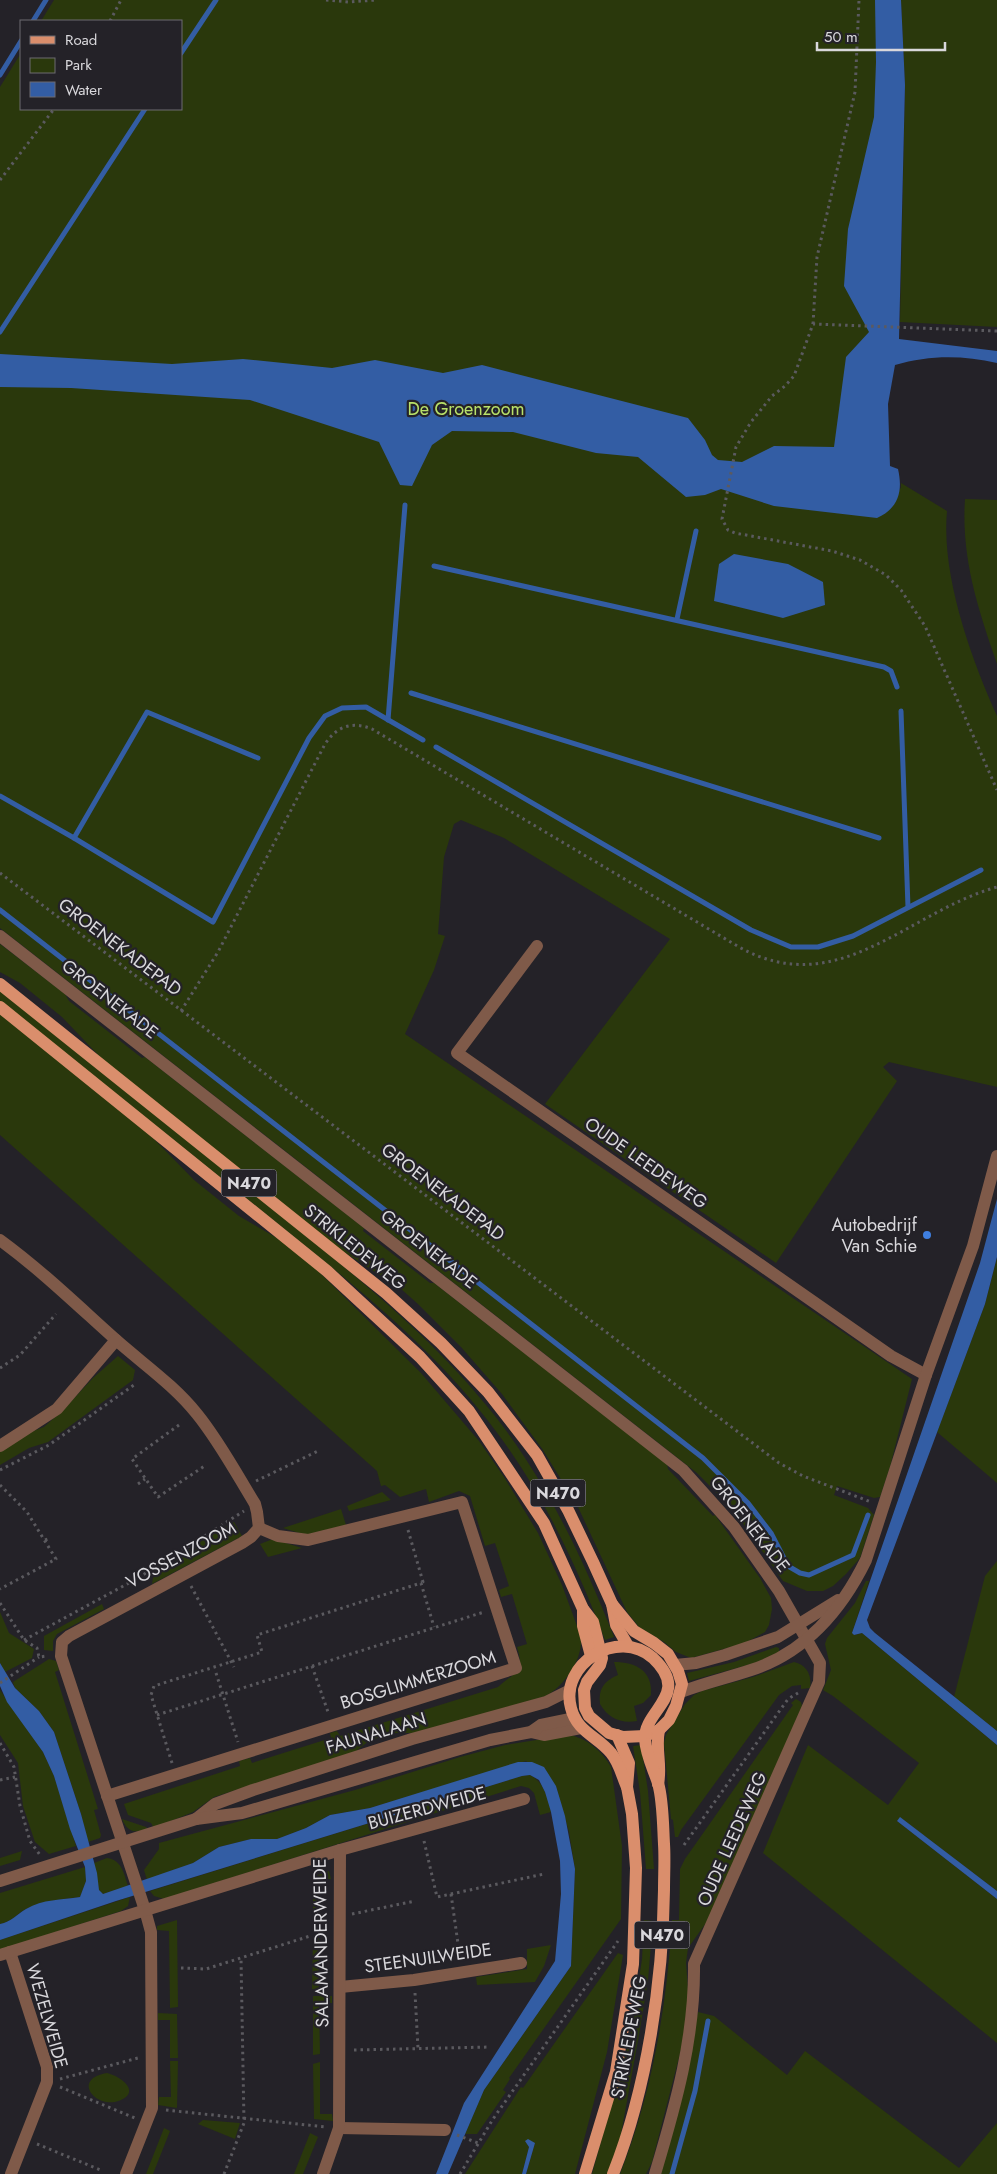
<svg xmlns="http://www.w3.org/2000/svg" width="997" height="2174" font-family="Jost,sans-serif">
<rect width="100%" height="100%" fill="#242228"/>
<g fill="#2a380c">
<path d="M54 0H891L880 502 901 488V483L947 511C941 575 971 658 997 716V1087L889 1062 883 1067 897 1081 776 1263 545 1104 670 939 504 838 461 820 454 824 444 857 438 934 445 936 434 970 405 1034 912 1379 890 1467 880 1497 874 1498 837 1486 834 1495 868 1508 874 1515 860 1558 846 1574 833 1586 823 1591H807L783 1581 733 1509 697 1473 0 928V87L21 53V109H181V21H41Z"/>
<path d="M901 0H997V327L900 322 905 85Z"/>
<path d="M965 499 997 500V664C978 609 961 558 965 499Z"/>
<path d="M0 944 65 994 69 1001 142 1058 145 1057 364 1228 363 1231 430 1283H434L667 1464 668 1469 713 1516 715 1515 760 1578 771 1598 772 1609 769 1625 765 1632 745 1643 691 1658 676 1652 664 1642 639 1627 627 1612 578 1507 543 1450 502 1394 461 1347 418 1304 400 1288 330 1243 104 1061 62 1017 20 983 0 972Z"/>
<path d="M0 990C88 1061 175 1131 263 1201 348 1270 435 1337 502 1425 550 1489 585 1563 614 1637L605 1640C577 1566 543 1493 495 1430 429 1341 341 1275 256 1206 171 1138 85 1069 0 1001Z"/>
<path d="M0 1014 152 1137 194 1180 239 1216 282 1241 312 1265 421 1373 479 1441 504 1477 538 1533 562 1585 581 1637C583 1659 565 1685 546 1696L419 1733H396L370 1740 355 1752 214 1797 193 1812 154 1828 151 1823 128 1815 124 1804 240 1766 239 1761 250 1758 252 1763 331 1738 330 1733 337 1731 340 1736 498 1687C515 1672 525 1672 517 1647L527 1644 512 1594 501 1597 499 1590 509 1586 495 1543 485 1546 470 1496 459 1491 429 1502 426 1489 400 1497 385 1485 381 1486 377 1471 0 1135Z"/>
<path d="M997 1258V1483L937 1432 985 1304Z"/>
<path d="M118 1356 135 1370 133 1380 48 1442 29 1448 0 1465V1452L20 1436 44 1427 63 1410 93 1378Z"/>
<path d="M382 1492 391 1500 349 1511 347 1506Z"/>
<path d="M341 1509 346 1525 306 1535 283 1528Z"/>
<path d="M234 1522 242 1536 152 1584 153 1578 195 1545Z"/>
<path d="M273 1539 302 1548 268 1557 260 1544Z"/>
<path d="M997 1561V1731L954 1697 985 1576Z"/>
<path d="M866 1581H869L852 1633 855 1635 862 1633 997 1745V1891L901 1818 897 1821 997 1899V2043L763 1853 808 1745 888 1805 919 1763 833 1696 823 1690 831 1670 825 1644 827 1638 855 1603Z"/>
<path d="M102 1604 104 1609 57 1634 53 1641V1651L44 1650V1636Z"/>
<path d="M0 1612 9 1633 34 1649 32 1658 5 1672 0 1663Z"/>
<path d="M776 1647 779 1648V1652L755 1663 689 1681 687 1673 734 1662Z"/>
<path d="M49 1659 56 1661 59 1670 55 1672 98 1809 94 1810 101 1835 100 1838 88 1842 81 1814 54 1732 39 1711 15 1688 13 1682Z"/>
<path d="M614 1662C636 1662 653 1671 651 1695L643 1703 634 1706 637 1721C621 1724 608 1718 600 1704 598 1689 604 1681 618 1675Z"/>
<path d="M794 1662C807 1665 812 1675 810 1688L801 1689V1685L792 1686 779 1695 681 1830 678 1837H675L673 1820 671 1819 664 1743 666 1735 685 1704 694 1695 702 1691 753 1677Z"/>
<path d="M0 1690 43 1752 54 1776 76 1846 49 1854 35 1842 23 1806 18 1763 0 1735Z"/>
<path d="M796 1699 801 1702 802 1706 719 1905 688 1948 686 1963 689 2002 684 2038 652 2162 646 2174H620C652 2094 667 2006 672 1920H679L680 1869 685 1859 793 1705 791 1703Z"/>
<path d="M568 1735C586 1737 603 1752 611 1767L622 1846 621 1919 509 2078 510 2079 503 2090 506 2092 477 2134H465L484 2090 571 1966 575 1869 569 1832 556 1786 526 1761 370 1808 330 1815 306 1828 277 1839H251L219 1847 193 1863 147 1880 144 1870 159 1849V1843L355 1790 460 1757 505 1745Z"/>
<path d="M641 1745 648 1791 654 1869H646L640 1792 633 1746Z"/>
<path d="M530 1775C545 1783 547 1797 551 1812L540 1815 534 1793 529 1788 521 1786 164 1899 154 1896 150 1891 522 1776Z"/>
<path d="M122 1819 146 1827 148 1829C135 1833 128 1833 122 1819Z"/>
<path d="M22 1851 20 1860 0 1866V1858Z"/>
<path d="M107 1858C122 1860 124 1874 128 1886L103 1894 99 1890 94 1863Z"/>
<path d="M85 1867 86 1881 80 1897C62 1899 45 1901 28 1908 17 1913 12 1922 0 1924V1893Z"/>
<path d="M329 1871 331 1879H319V1930H313V1877Z"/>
<path d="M130 1897 128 1906 121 1911 0 1950V1940Z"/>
<path d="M177 1920 178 2007 170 2008 169 1931 157 1930V1926Z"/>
<path d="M644 1920 653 1921 648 1980 639 2035 619 2145 607 2174H592L630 2038 642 1959Z"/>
<path d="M319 1938V1990L312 1989 313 1940Z"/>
<path d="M551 1945 544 1966 535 1982 477 1985 476 1977 527 1969V1949Z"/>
<path d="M618 1953 623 1955 607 2052 575 2174H526L535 2143 526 2142 529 2147 522 2174H465L521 2087 523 2088Z"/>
<path d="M313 1996H332V2003H319L320 2054 313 2055Z"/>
<path d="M698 2012 714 2016 787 2075 805 2051 959 2168 997 2123V2174H661Z"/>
<path d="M158 2013 177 2014 178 2058H170V2020H158Z"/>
<path d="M170 2061H178L177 2108 158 2105 159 2097H171Z"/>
<path d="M320 2062V2114H332L333 2121 314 2119 313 2064Z"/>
<path d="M107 2073C120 2076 141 2091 121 2100 97 2111 70 2079 107 2073Z"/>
<path d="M203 2120 240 2123 235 2139 198 2124Z"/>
<path d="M164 2128 170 2131 153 2174H146Z"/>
<path d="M310 2133 318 2137 303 2174H294Z"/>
</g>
<g fill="#335da4">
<path d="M875 0H901L905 85 899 339 997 351V363C962 355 929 355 895 365L888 404 890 466 898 469C903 491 899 508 877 518L774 506 721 489 705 495 686 497 638 457 596 453 513 432 452 431 432 445 412 486 400 485 379 442 250 400 71 388 0 387V354L172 364 243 359 332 368 375 360 443 373 482 365 688 418 705 440 712 455 718 460 742 462 774 446 834 447 846 357 869 332 844 286 848 229 874 117 876 62Z"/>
<path d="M734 554 788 564 823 582 825 605 783 618 714 601 719 564Z"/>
<path d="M997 1199V1257L985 1304 867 1620 870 1628 875 1633 997 1731V1745L862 1633 854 1635 852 1633 980 1263Z"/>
<path d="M0 1663 15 1688 39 1711 54 1732 81 1814 97 1873 99 1890 103 1894 193 1863 219 1847 251 1839H277L306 1828 330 1815 370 1808 518 1762H532L544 1767 556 1786 565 1816 575 1869 571 1966 484 2090 448 2174H436L464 2103 555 1961 561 1894 560 1861 551 1812 545 1792 539 1780 530 1775 522 1776 116 1901 0 1940V1924C11 1922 17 1914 26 1909 43 1899 61 1900 80 1897L86 1881 85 1867 70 1829 54 1776 43 1752 7 1702 0 1686Z"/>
<path d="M900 1817 997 1891V1899L897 1821Z"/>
<path d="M528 2139 535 2143 526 2174H522L529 2147 525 2141Z"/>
</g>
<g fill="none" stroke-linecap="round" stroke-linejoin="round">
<g stroke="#335da4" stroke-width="5">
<path d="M33 21 46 0"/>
<path d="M181 53 216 0"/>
<path d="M0 75 21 41"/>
<path d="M0 332 145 109"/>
<path d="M434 566 884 667 891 671 897 687"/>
<path d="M677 619 696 531"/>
<path d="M411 693 879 838"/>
<path d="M901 711 908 907"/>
<path d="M388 720 405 505"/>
<path d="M436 747 751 930 791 947H818L853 936 981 870"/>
<path d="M0 796 74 838 147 712 258 758"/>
<path d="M74 838 213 922 309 738 325 716 342 708 366 707 423 740"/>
<path d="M0 910 703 1458 748 1503 771 1533 788 1566 800 1573 809 1575 853 1555 868 1515"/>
<path d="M672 2174 695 2091 708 2021"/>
</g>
<g stroke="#5b5a5f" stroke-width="3" stroke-dasharray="2.5 4" stroke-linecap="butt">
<path d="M326 0 349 2 376 0"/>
<path d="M110 21 121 0"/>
<path d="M0 180 54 109"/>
<path d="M813 324 817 257 855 92 859 0"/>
<path d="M997 331 813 324 794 376 785 386 772 396 751 422 736 447 722 519 728 530 735 533 832 551 860 560 886 575 901 590 925 626 997 790"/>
<path d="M0 873 779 1463 803 1476 871 1502"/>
<path d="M181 1011 218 952 325 744C337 726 352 721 372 729L739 947C838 1002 907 912 997 887"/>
<path d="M0 1368 20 1355 56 1314"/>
<path d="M179 1425 132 1459 158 1497 206 1465"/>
<path d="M0 1470 49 1445 134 1385"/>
<path d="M256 1481 318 1451"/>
<path d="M138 1484 145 1479"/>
<path d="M0 1485 27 1512 56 1559 0 1589"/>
<path d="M408 1530 423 1582 421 1583"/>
<path d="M45 1540 51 1538"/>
<path d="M191 1586 234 1667"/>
<path d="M0 1603 24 1640 37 1648 39 1657 47 1656"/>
<path d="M24 1640 138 1578 244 1511"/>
<path d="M312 1666 328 1712"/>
<path d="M216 1673 238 1742"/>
<path d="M0 1683 39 1657"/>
<path d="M157 1715 484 1612"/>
<path d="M0 1743 14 1767 20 1806 30 1841 40 1855"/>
<path d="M172 1763 151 1695 154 1686 262 1652 257 1635 421 1583 434 1627"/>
<path d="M0 1780 15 1777"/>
<path d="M424 1841 437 1897 544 1874"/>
<path d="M684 1845 788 1699 798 1693"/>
<path d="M451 1894 460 1958"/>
<path d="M352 1914 415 1901"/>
<path d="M181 1968 206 1969 310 1936"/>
<path d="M415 1993 418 2048"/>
<path d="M354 2050 490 2047"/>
<path d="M60 2079 138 2058"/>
<path d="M60 2087 135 2118"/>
<path d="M166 2110 326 2127"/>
<path d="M457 2135 478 2143"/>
<path d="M37 2144 103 2171"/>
<path d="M224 2174 244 2123 241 1958"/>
<path d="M460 2174 493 2119 618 1941"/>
</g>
<g stroke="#7f5a49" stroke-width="12">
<path d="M0 936 683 1470 734 1527 779 1591 820 1663 819 1682 694 1964C695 2037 676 2104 655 2174"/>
<path d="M537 946 457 1053 891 1356 926 1375"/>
<path d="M0 1240C41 1270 77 1305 115 1339 143 1364 174 1385 197 1414 219 1441 236 1473 255 1504L257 1512 259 1528 251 1537 242 1543 69 1636 62 1642 61 1656 145 1910 151 1932 152 2108 126 2174"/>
<path d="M0 1446 57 1409 116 1340"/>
<path d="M675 1665 696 1663 725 1655 778 1637 838 1600"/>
<path d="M681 1692C704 1683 727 1678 751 1670 806 1652 841 1611 866 1560L926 1375 973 1246 997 1156"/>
<path d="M531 1732 544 1735 581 1728"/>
<path d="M107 1796 516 1668 462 1502 308 1540 278 1536 259 1528"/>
<path d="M196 1819 215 1804 253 1790 412 1739 546 1702 570 1690"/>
<path d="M0 1881 196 1819 242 1813 490 1740 531 1732 541 1725 575 1718"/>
<path d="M10 1952 47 2067V2082L11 2174"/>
<path d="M0 1955 340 1850 524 1799"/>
<path d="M340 1987 414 1980 521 1963"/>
<path d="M339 2128 445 2130"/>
<path d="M323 2174 339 2128 340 1850"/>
</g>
<g stroke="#da8e6c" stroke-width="12">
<path d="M0 984 386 1293 441 1343 488 1392 537 1455 568 1510 593 1562 612 1604 616 1625 628 1646"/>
<path d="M0 1007 327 1271 420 1357 469 1411 544 1523 583 1609 593 1622 602 1658 600 1665 587 1682 584 1690 585 1708 589 1716 609 1733 623 1737 645 1736 659 1730 669 1720 676 1706 682 1684 678 1671 668 1654 654 1643 634 1631 612 1604"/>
<path d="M583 1609V1626L591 1656"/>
<path d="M658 1784C662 1765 655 1749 659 1730"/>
<path d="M585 2174 616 2072 633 1964 636 1868 632 1814 627 1787 629 1763 617 1735"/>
<path d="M613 2174C647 2089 663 1980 664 1890 664 1874 665 1859 664 1844 663 1826 663 1800 658 1783 653 1768 646 1755 645 1739 644 1709 692 1695 653 1658 618 1627 559 1664 571 1708 577 1732 597 1736 611 1753 619 1762 622 1776 627 1787"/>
</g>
</g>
<circle fill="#3f7fe0" stroke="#242228" stroke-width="2" cx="927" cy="1235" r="5"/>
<g text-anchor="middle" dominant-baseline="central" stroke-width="4.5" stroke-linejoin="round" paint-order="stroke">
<g fill="#242228" stroke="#a3a1a6" stroke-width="1">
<rect x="221.5" y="1169.5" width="55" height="27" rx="4"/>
<rect x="530.5" y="1479.5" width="55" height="27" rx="4"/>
<rect x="634.5" y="1921.5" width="55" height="27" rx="4"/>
</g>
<g font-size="16" font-weight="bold" fill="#d9d8dc">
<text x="249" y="1183">N470</text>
<text x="558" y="1493">N470</text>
<text x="662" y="1935">N470</text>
</g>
<g font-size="18" fill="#b8e16a" stroke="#242228">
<text x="466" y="409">De Groenzoom</text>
</g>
<g font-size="18" fill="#d9d8dc" stroke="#242228">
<text transform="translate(120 947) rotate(37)">GROENEKADEPAD</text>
<text transform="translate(110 999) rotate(38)">GROENEKADE</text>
<text transform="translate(646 1163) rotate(35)">OUDE LEEDEWEG</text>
<text transform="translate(443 1192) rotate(37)">GROENEKADEPAD</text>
<text transform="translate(355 1247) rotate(39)">STRIKLEDEWEG</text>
<text transform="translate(429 1249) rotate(38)">GROENEKADE</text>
<text transform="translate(750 1524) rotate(52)">GROENEKADE</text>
<text transform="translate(181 1555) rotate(-28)">VOSSENZOOM</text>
<text transform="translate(418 1680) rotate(-17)">BOSGLIMMERZOOM</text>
<text transform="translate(376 1733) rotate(-17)">FAUNALAAN</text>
<text transform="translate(427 1808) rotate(-15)">BUIZERDWEIDE</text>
<text transform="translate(732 1839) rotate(-66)">OUDE LEEDEWEG</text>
<text transform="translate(321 1943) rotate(-91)">SALAMANDERWEIDE</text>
<text transform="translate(428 1958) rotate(-8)">STEENUILWEIDE</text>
<text transform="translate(47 2016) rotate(74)">WEZELWEIDE</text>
<text transform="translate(629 2037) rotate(-79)">STRIKLEDEWEG</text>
</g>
<g font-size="18" fill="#d9d8dc" stroke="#242228" text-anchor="end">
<text x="917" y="1225">Autobedrijf<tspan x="917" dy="21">Van Schie</tspan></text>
</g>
</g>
<rect x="20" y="20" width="162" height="90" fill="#242228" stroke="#6c6b70"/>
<rect x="30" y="36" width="25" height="8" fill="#da8e6c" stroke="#6c6b70"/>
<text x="65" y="45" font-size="15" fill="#d9d8dc">Road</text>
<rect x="30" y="58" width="25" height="15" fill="#2a380c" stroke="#6c6b70"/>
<text x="65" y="70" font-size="15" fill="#d9d8dc">Park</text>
<rect x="30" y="82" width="25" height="15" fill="#335da4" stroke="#6c6b70"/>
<text x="65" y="95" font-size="15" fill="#d9d8dc">Water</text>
<path d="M817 42v8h128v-8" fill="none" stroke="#d9d8dc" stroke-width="2.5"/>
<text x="824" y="42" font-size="15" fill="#d9d8dc" stroke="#242228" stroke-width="4" paint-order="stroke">50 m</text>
</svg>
